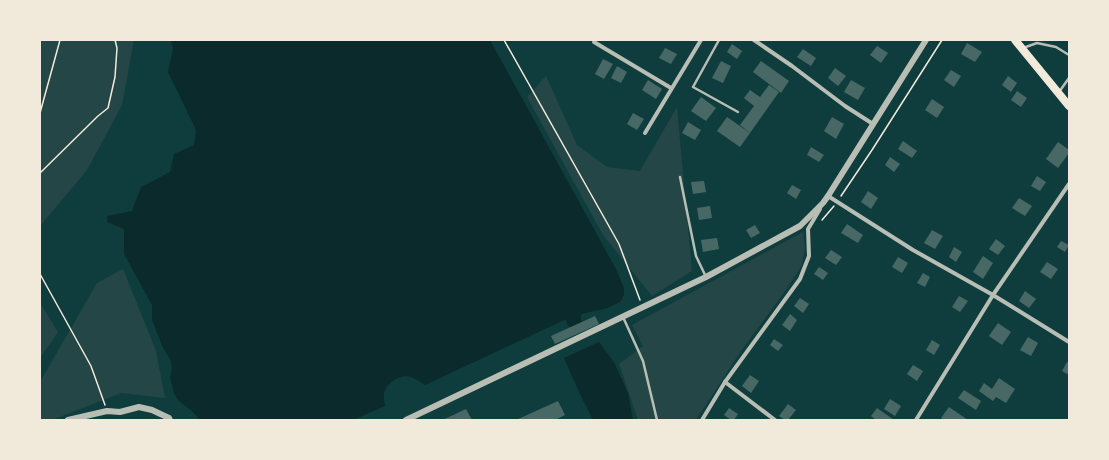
<svg xmlns="http://www.w3.org/2000/svg" width="1109" height="460" font-family="'Alegreya Sans',sans-serif">
<rect width="100%" height="100%" fill="#0f3d3e"/>
<g fill="#244646">
<path d="M40 40H134L122 105 87 170 40 226Z"/>
<path d="M546 76 577 145 607 167 640 171 677 107 692 271 652 296 603 235 527 97Z"/>
<path d="M803 232 805 248 802 265 786 290 741 351 696 420H638L619 364 643 346 632 325Z"/>
<path d="M123 269 156 351 165 398 121 393 52 420H40V382L97 283Z"/>
<path d="M40 303 58 332 40 358Z"/>
</g>
<g fill="#0a2a2b">
<path d="M171 40H490L617 271 624 288V295L620 302 608 308 573 316 425 385C421 382 416 379 411 377 402 374 389 381 385 390 383 395 384 401 385 406L353 420H200L193 412 179 401 174 394 170 377 172 368 170 359 163 348 152 320V305L124 254V229L107 222V216L132 211 141 187 170 172 174 154 194 145 196 130 168 72 173 49Z"/>
<path d="M599 342 614 362 628 393 633 420H593L578 390 564 358Z"/>
</g>
<g fill="none" stroke-linecap="round" stroke-linejoin="round">
<path stroke="#0a2a2b" stroke-width="15" d="M574 321 573 316 579 298"/>
</g>
<g fill="#486865">
<path d="M967 43 982 52 975 62 961 54Z"/>
<path d="M732 44 742 51 737 59 727 52Z"/>
<path d="M877 46 888 53 881 63 870 55Z"/>
<path d="M665 48 677 54 671 64 659 58Z"/>
<path d="M803 49 816 58 811 66 797 57Z"/>
<path d="M603 59 613 64 604 79 595 74Z"/>
<path d="M721 61 731 66 723 83 712 78Z"/>
<path d="M761 61 789 81 781 93 753 72Z"/>
<path d="M617 66 627 72 621 83 611 78Z"/>
<path d="M835 68 846 76 838 86 828 78Z"/>
<path d="M951 70 961 76 954 87 944 80Z"/>
<path d="M1008 76 1017 83 1011 92 1002 85Z"/>
<path d="M648 80 662 89 656 99 642 90Z"/>
<path d="M851 80 865 88 858 100 844 92Z"/>
<path d="M769 85 779 92 750 133 740 125 754 106 744 98 750 90 760 97Z"/>
<path d="M1017 91 1027 98 1021 107 1011 100Z"/>
<path d="M701 97 716 108 706 121 691 111Z"/>
<path d="M932 99 944 107 937 118 925 110Z"/>
<path d="M633 113 644 119 637 130 627 124Z"/>
<path d="M727 117 750 133 740 147 717 131Z"/>
<path d="M832 117 844 124 836 139 824 131Z"/>
<path d="M688 122 701 130 695 140 682 133Z"/>
<path d="M903 141 917 151 912 158 898 149Z"/>
<path d="M1058 142 1069 150V153L1058 168 1046 159Z"/>
<path d="M811 147 824 155 819 162 807 155Z"/>
<path d="M890 157 900 164 894 172 885 165Z"/>
<path d="M1037 176 1046 182 1040 191 1031 186Z"/>
<path d="M704 181 706 192 693 194 691 182Z"/>
<path d="M792 185 801 190 796 199 787 193Z"/>
<path d="M868 191 878 198 871 209 861 202Z"/>
<path d="M1019 198 1032 206 1025 216 1012 208Z"/>
<path d="M710 206 712 218 699 220 697 208Z"/>
<path d="M847 224 863 235 858 243 841 233Z"/>
<path d="M755 225 760 233 751 238 746 230Z"/>
<path d="M932 230 943 236 935 249 924 243Z"/>
<path d="M717 238 719 249 703 252 701 240Z"/>
<path d="M996 239 1005 246 998 255 989 249Z"/>
<path d="M1061 241 1069 245 1065 252 1057 247Z"/>
<path d="M954 247 962 252 956 262 949 257Z"/>
<path d="M831 250 842 257 836 265 825 258Z"/>
<path d="M983 256 993 263 983 279 973 272Z"/>
<path d="M898 257 908 263 902 273 892 267Z"/>
<path d="M1047 262 1058 269 1051 279 1040 272Z"/>
<path d="M819 267 828 273 823 280 814 274Z"/>
<path d="M923 273 930 277 925 287 917 283Z"/>
<path d="M1025 291 1036 299 1029 308 1019 301Z"/>
<path d="M959 296 968 301 960 312 952 307Z"/>
<path d="M800 298 809 304 803 313 794 306Z"/>
<path d="M790 314 797 320 790 331 782 325Z"/>
<path d="M595 316 599 324 555 344 551 336Z"/>
<path d="M998 323 1011 332 1002 345 989 336Z"/>
<path d="M1028 337 1038 343 1031 356 1020 350Z"/>
<path d="M774 339 783 345 778 351 770 345Z"/>
<path d="M932 340 940 345 934 355 926 350Z"/>
<path d="M1067 362 1069 363V375L1062 371Z"/>
<path d="M913 365 923 371 917 381 907 374Z"/>
<path d="M750 375 759 381 751 393 742 386Z"/>
<path d="M999 378 1015 389 1006 403 996 397 993 401 979 391 984 383 992 389Z"/>
<path d="M964 390 981 401 976 410 958 398Z"/>
<path d="M890 399 901 406 895 416 884 409Z"/>
<path d="M558 401 565 415 555 420H516Z"/>
<path d="M788 404 796 410 788 420H785L779 416Z"/>
<path d="M949 407 968 420H944L941 418Z"/>
<path d="M729 408 738 414 734 420H731L724 415Z"/>
<path d="M877 408 894 420H876L871 416Z"/>
<path d="M466 409 472 420H442L449 417Z"/>
</g>
<g fill="none" stroke-linecap="round" stroke-linejoin="round">
<g stroke="#f1e9da" stroke-width="1.5">
<path d="M504 40 619 244 640 300"/>
<path d="M40 113 60 40"/>
<path d="M40 173 98 116 108 108 115 77 117 48 115 40"/>
<path d="M841 196 872 150 942 40"/>
<path d="M822 220 834 206"/>
<path d="M40 274 91 366 105 405"/>
</g>
<g stroke="#b8beb3" stroke-width="2.5">
<path d="M719 40 693 87 738 112"/>
<path d="M1023 48 1037 43 1056 47 1069 55"/>
<path d="M1059 92 1069 78"/>
<path d="M680 177 696 256 706 277"/>
<path d="M623 317 643 361 657 420"/>
</g>
<g stroke="#b8beb3" stroke-width="4">
<path d="M754 40 792 66 845 106 873 124"/>
<path d="M594 42 671 88"/>
<path d="M645 133 701 40"/>
<path d="M828 196 913 250 993 295 1069 342"/>
<path d="M725 382 775 420"/>
<path d="M702 420 725 382 800 279 809 256 808 229 820 209"/>
<path d="M916 420 993 295 1069 184"/>
</g>
<g stroke="#b8beb3" stroke-width="6">
<path d="M68 420 107 411 120 412 139 407 152 410 169 418 170 420"/>
<path d="M406 420 706 277 800 226 823 203 828 196 926 40"/>
</g>
<path stroke="#f1e9da" stroke-width="8" d="M1015 40 1069 106"/>
</g>
<rect width="1109" height="460" fill="none" stroke="#f1e9da" stroke-width="82"/>
</svg>
